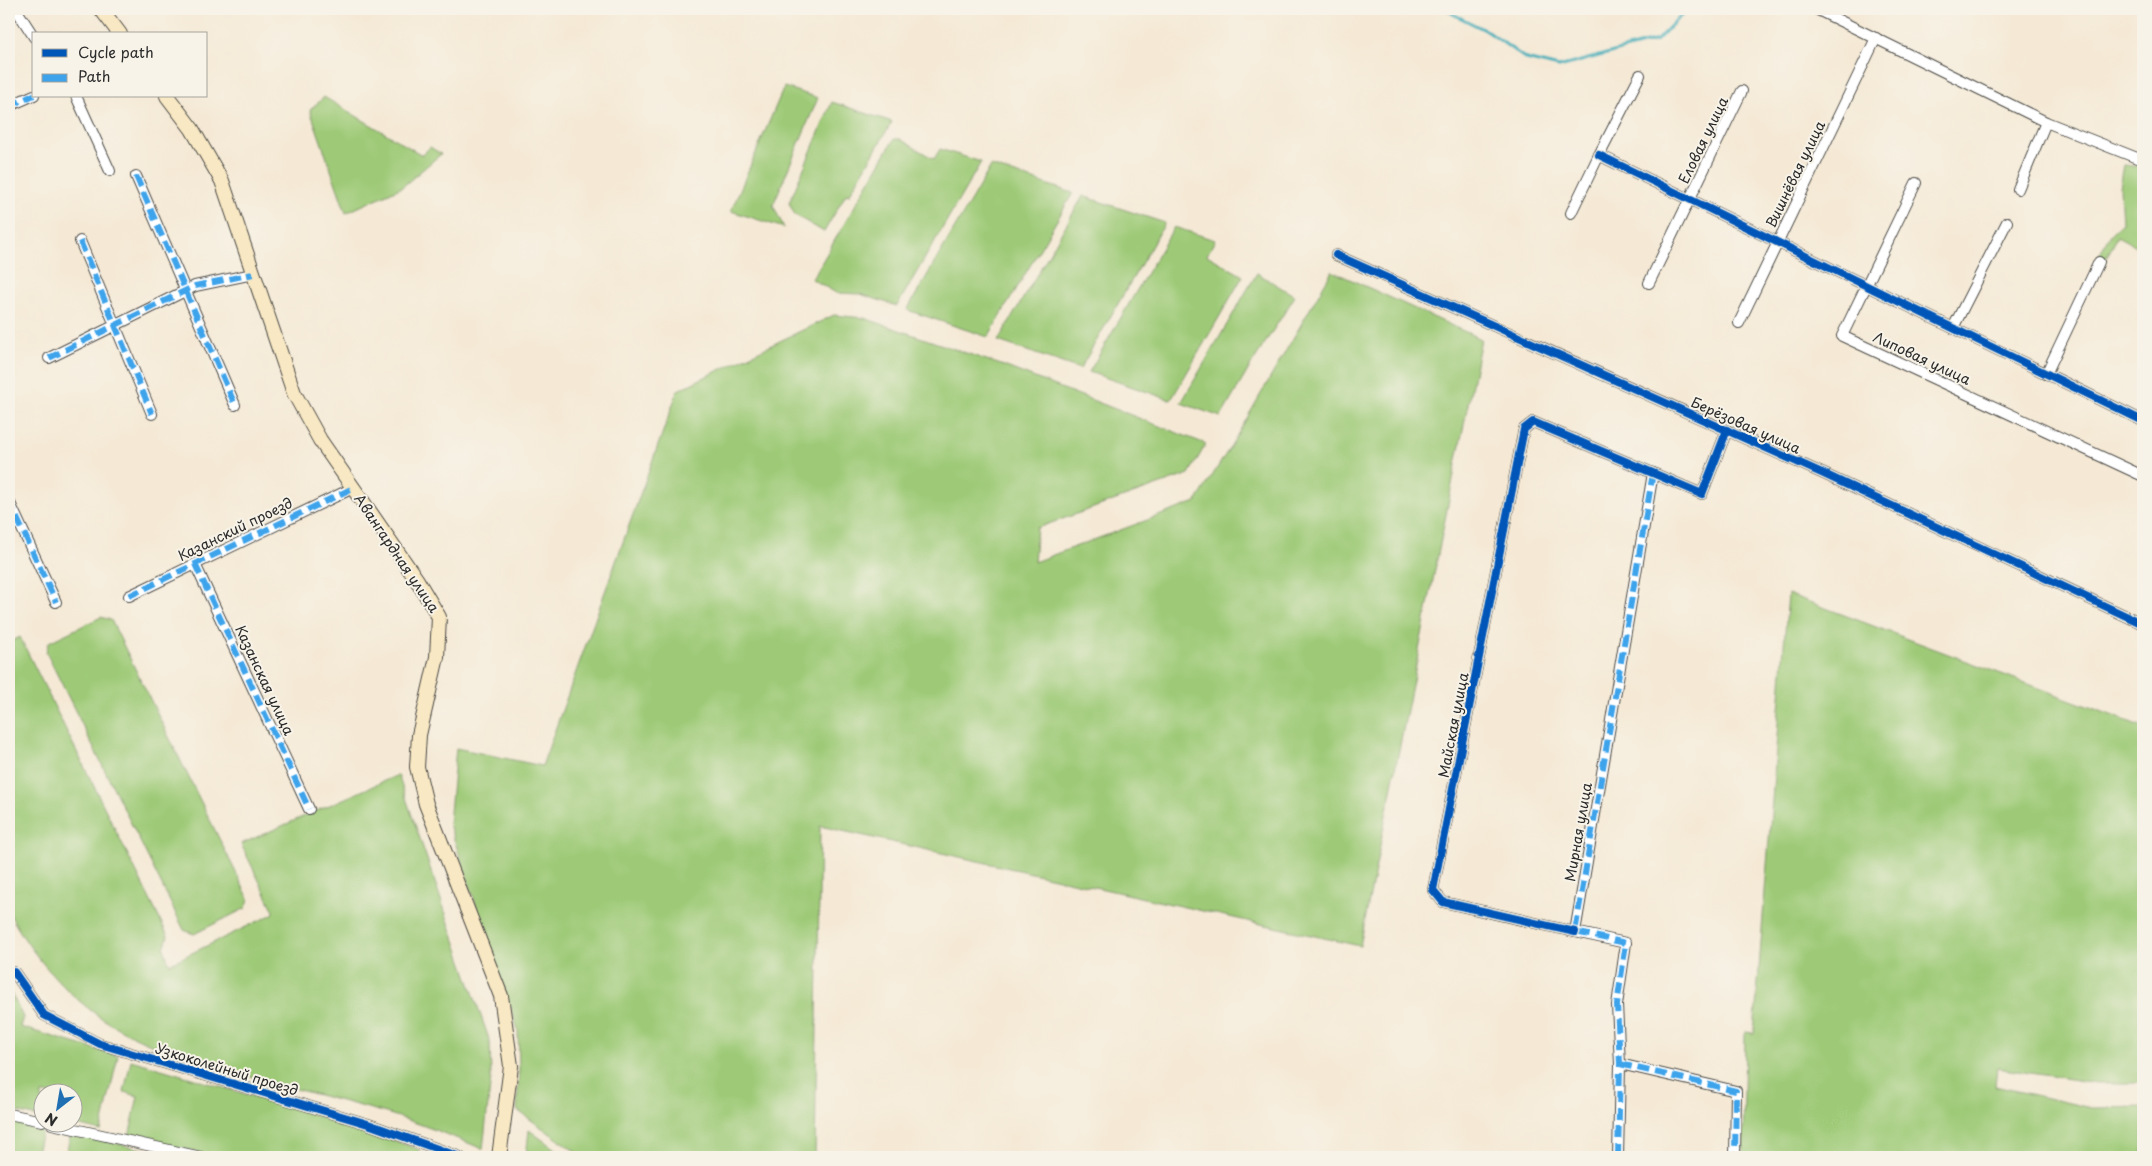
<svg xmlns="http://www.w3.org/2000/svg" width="2152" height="1166" font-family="'Playpen Sans',sans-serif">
<rect width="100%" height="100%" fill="#f7f3e8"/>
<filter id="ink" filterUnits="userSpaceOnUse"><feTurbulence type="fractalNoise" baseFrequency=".02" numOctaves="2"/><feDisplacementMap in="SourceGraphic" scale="10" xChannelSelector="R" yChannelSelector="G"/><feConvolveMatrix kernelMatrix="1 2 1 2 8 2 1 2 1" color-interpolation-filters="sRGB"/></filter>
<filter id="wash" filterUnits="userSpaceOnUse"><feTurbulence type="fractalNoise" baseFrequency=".0096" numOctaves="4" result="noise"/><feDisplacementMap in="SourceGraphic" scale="20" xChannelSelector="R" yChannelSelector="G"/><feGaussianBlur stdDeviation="1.12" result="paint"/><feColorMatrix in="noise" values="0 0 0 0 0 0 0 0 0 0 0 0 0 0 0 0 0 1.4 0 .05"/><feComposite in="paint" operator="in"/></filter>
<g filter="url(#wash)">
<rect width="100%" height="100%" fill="#f5e9d5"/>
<g fill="#9eca77" stroke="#647a51">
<path d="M784 87 818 98 773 205 784 228 731 211Z"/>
<path d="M324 97 422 155 430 147 441 154 402 187 346 213 310 110Z"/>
<path d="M832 102 892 122 849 195 846 194 824 232 795 215 789 203Z"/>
<path d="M894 139H900L934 159 940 149 981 162 897 306 860 294 836 293 812 279Z"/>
<path d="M2124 165 2143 167V250L2117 236 2103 265 2096 262 2110 234 2122 223 2120 187Z"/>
<path d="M991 166 1073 193 988 337 907 310Z"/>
<path d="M1083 196 1165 223 1080 369 998 341Z"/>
<path d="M1174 227 1215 240 1207 255 1243 276 1171 400 1089 372Z"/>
<path d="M1332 271 1481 339 1360 946 820 826 815 1157H583L517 1110 519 1069 518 1030 449 824 456 748 542 766 678 390 834 315 864 318 1001 365 1206 444 1189 474 1037 528 1034 562 1196 502 1232 444Z"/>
<path d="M1257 273 1295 296 1251 365 1221 417 1181 403Z"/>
<path d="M1788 594 2143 727V1083H2096L1997 1068 1995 1086 2091 1108 2143 1107V1157H1743L1745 1032 1754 1033Z"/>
<path d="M101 617 111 620 249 899 246 908 194 934 184 930 46 652 49 642Z"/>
<path d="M20 637 168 936 164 948 169 964 273 914 274 911 241 844 398 775 490 1042 491 1077 483 1149C451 1136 419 1123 386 1113 344 1101 301 1091 258 1079 207 1064 152 1050 106 1021 68 997 28 951 9 912V643Z"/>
<path d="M9 989 23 1017 20 1027 118 1056 101 1131 72 1124V1094H42V1118L9 1110Z"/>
<path d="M131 1060 369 1131 420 1150 419 1157H217L129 1137 138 1096 124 1092Z"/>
<path d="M9 1119 43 1127 36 1157H9Z"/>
<path d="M529 1130 566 1157H526Z"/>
<path d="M71 1133 177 1157H65Z"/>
</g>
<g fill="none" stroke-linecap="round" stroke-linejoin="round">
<path stroke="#3faebb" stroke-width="3" d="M1447 9 1453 14 1487 31 1526 59 1559 67 1657 40 1687 9"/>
</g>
</g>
<g filter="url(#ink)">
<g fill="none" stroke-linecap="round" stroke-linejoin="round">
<g stroke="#494844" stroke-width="12">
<g id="minor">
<path d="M16 9 34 37"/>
<path d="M1816 9 2046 122 2137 158H2143"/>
<path d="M76 96 110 171"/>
<path d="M9 106 34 95"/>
<path d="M1599 155 2143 421"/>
<path d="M136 176 235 405"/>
<path d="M1916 183 1842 336 2143 476"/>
<path d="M2018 189 2046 122"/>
<path d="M1571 213 1599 155 1640 75"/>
<path d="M80 241 152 414"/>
<path d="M1336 255 1824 474 2143 624"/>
<path d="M1649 283 1742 91"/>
<path d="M1739 323 1876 38"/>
<path d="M1953 328 2007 222"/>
<path d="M49 358 195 286 253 274"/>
<path d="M2046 374 2099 262"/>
<path d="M9 501 56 602"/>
<path d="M195 564 309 809"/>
<path d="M129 596 353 488"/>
<path d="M1575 932 1443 902 1433 890 1524 429 1533 422 1702 494 1727 430"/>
<path d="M9 972H14L44 1015 100 1044 368 1124 460 1157"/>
<path d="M1620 1064 1736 1091 1735 1157"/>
<path d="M9 1114 42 1121"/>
<path d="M52 1124 201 1157"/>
<path d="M1618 1157 1620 1064 1617 1005 1626 943 1575 932 1653 473"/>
</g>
</g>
<g stroke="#494844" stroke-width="16">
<g id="secondary">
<path d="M101 9 120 34"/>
<path d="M167 96 192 129 222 181 294 393 320 440 417 580 439 617 437 657 419 735 417 767 426 804 501 996 511 1066 499 1157"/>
</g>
</g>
<use href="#minor" stroke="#fff" stroke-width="10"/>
<use href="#secondary" stroke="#f8e8c3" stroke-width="14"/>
<g stroke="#3ea3eb" stroke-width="6" stroke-dasharray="12 6" stroke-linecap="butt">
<path d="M9 106 34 95"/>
<path d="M136 176 235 405"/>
<path d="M80 241 152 414"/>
<path d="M49 358 195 286 253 274"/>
<path d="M9 501 56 602"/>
<path d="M195 564 309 809"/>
<path d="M129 596 353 488"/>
<path d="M1620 1064 1736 1091 1735 1157"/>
<path d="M1618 1157 1620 1064 1617 1005 1626 943 1575 932 1653 473"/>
</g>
<g stroke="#f7f3e8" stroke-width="11">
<g id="cycleway">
<path d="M1599 155 2143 421"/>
<path d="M1336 255 1824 474 2143 624"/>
<path d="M1575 932 1443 902 1433 890 1524 429 1533 422 1702 494 1727 430"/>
<path d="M9 972H14L44 1015 100 1044 368 1124 460 1157"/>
</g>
</g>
<use href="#cycleway" stroke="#0057b8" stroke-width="8"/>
</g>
</g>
<g text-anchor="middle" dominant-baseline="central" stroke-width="4" stroke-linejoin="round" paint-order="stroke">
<g font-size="14" fill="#2b2b2b" stroke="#f7f3e8">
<text transform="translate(1703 140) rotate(-64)">Еловая улица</text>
<text transform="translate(1795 174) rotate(-64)">Вишнёвая улица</text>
<text transform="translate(1922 358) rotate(25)">Липовая улица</text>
<text transform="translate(1746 425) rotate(24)">Берёзовая улица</text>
<text transform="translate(235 529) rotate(-26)">Казанский проезд</text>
<text transform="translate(397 553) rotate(56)">Авангардная улица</text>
<text transform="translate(265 680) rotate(65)">Казанская улица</text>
<text transform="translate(1453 725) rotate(-79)">Майская улица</text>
<text transform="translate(1578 832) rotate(-80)">Мирная улица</text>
<text transform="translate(227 1069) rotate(17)">Узкоколейный проезд</text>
</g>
</g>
<rect width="2152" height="1166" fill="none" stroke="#f7f3e8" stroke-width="30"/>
<rect x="32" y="32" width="175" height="65" fill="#f7f3e8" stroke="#a5a39c"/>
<rect x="42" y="49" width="25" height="8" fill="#0057b8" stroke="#a5a39c"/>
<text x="78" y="58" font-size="15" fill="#2b2b2b">Cycle path</text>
<rect x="42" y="74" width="25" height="8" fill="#3ea3eb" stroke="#a5a39c"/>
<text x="78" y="82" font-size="15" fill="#2b2b2b">Path</text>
<g transform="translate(58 1108) rotate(211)"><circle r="24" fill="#f7f3e8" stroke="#a5a39c"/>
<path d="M0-4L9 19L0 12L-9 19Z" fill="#1f6fb2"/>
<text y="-8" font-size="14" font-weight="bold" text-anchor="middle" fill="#2b2b2b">N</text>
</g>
</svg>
